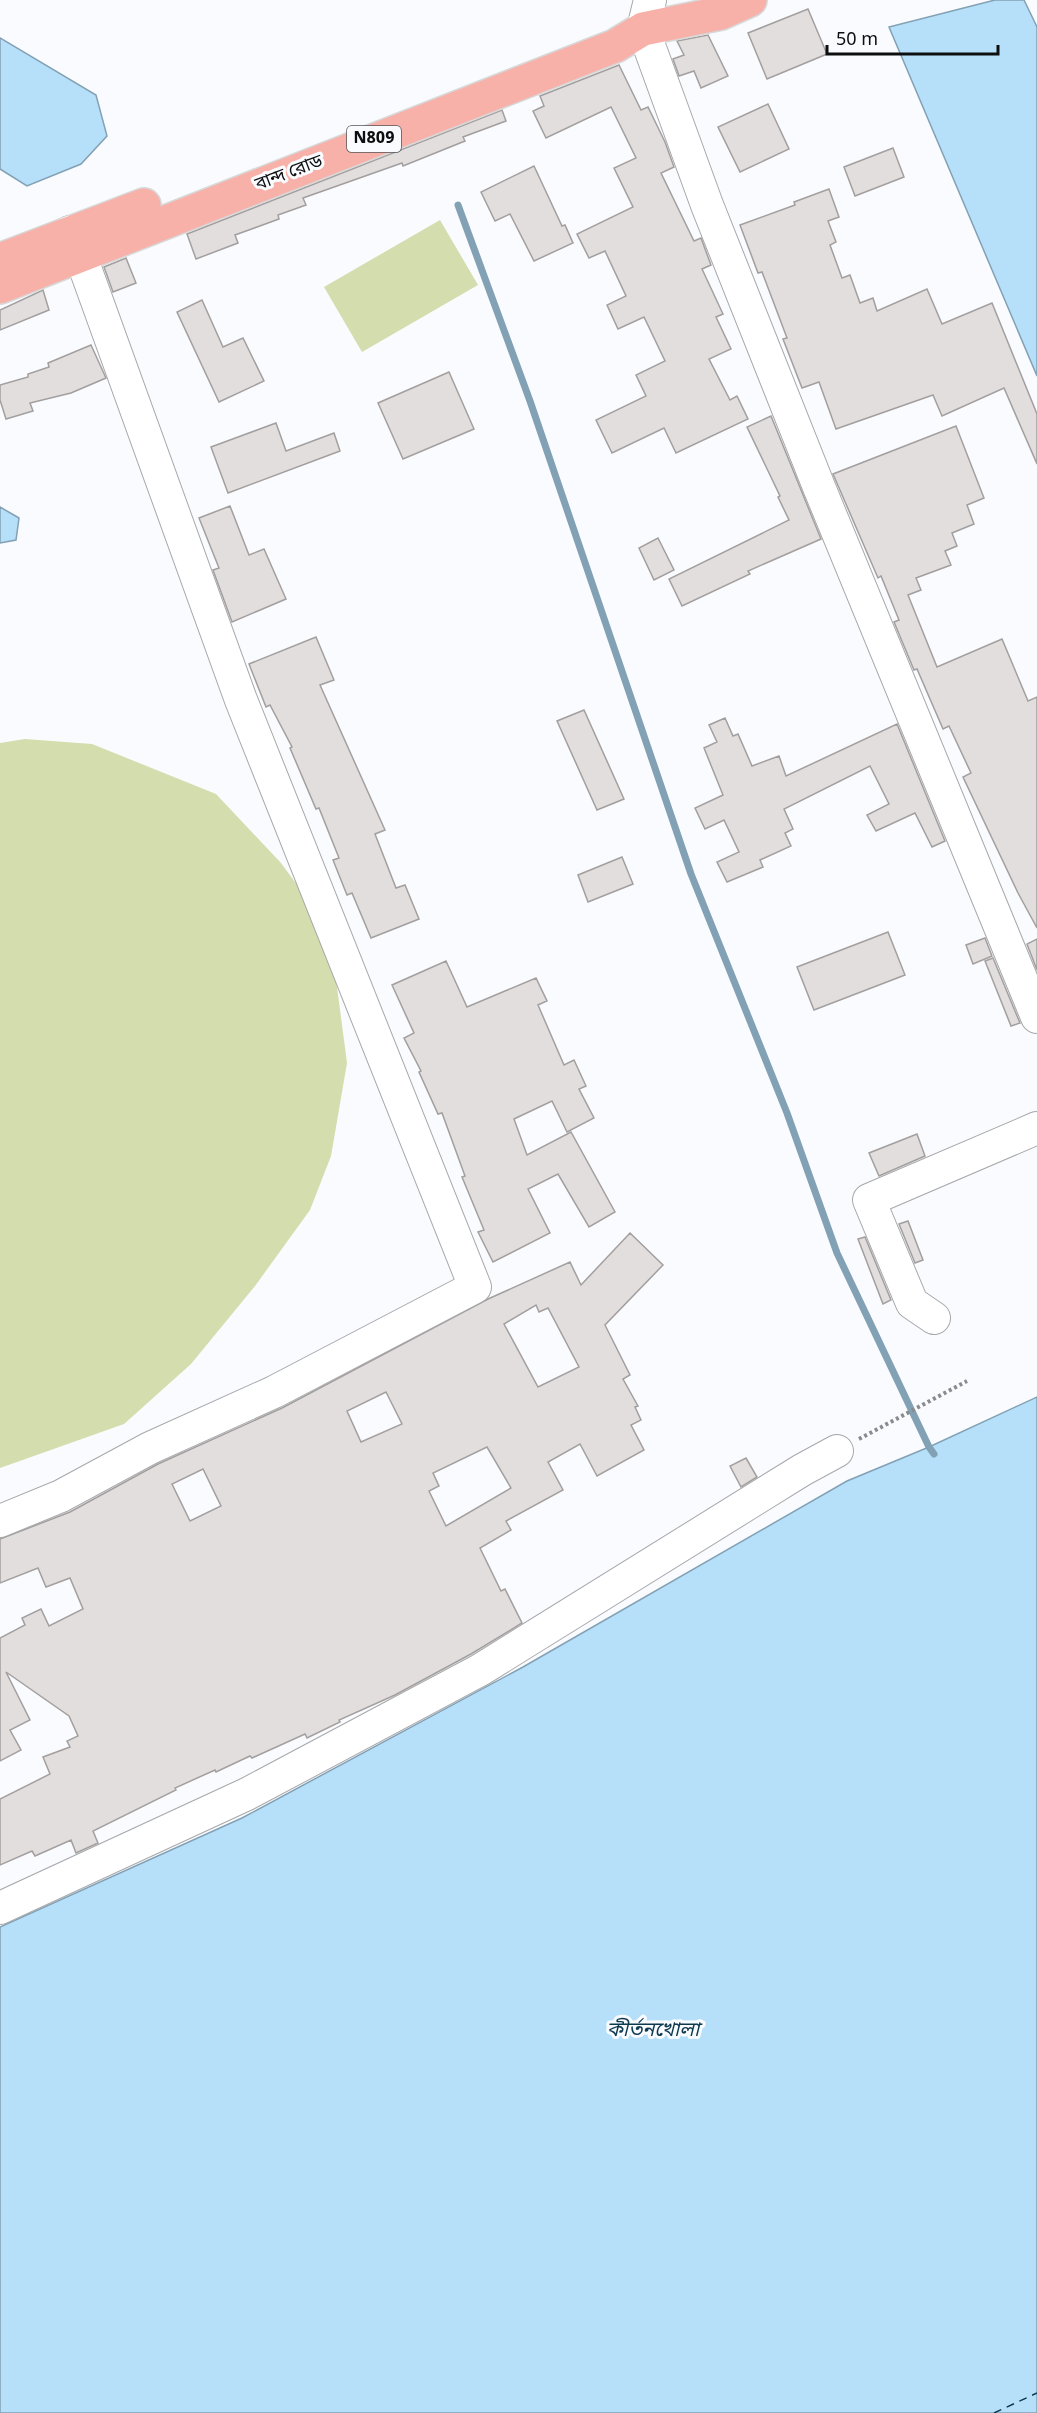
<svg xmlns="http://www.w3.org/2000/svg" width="1037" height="2413" font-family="Georgia,'Noto Sans Bengali',serif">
<rect width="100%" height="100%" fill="#f9fbfe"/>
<g fill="#d4ddad">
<path d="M440 220 478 285 362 352 324 287Z"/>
<path d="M25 739 92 744 216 794 281 863 322 919 337 987 347 1063 331 1156 310 1210 255 1286 191 1364 124 1424 0 1468V743Z"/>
</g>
<g fill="#b6e0fa" stroke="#83a1b4" stroke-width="1.5">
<path d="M995 0H1024L1037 27V376L889 27Z"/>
<path d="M0 38 96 95 107 136 81 164 27 186 0 169Z"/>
<path d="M0 507 19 518 16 540 0 543Z"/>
<path d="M1037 1397V2413H0V1927L242 1818 523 1667 847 1481 929 1447Z"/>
</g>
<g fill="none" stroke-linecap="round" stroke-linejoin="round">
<path stroke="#83a1b4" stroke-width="7" d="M458 205 530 401 691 874 787 1113 837 1253 929 1447 934 1454"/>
<path stroke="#0e3a50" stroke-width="1.5" stroke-dasharray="8 6" stroke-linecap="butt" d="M994 2413 1037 2393"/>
</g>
<g fill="#e2dedd" stroke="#a39f9f" stroke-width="1.5" fill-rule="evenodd">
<path d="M808 9 827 54 767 79 748 33Z"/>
<path d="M708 35 728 76 701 88 694 71 679 76 673 59 684 55 677 41Z"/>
<path d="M619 65 641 110 648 107 665 142 674 167 661 173 694 241 701 238 711 265 702 269 723 314 716 317 731 349 709 359 730 400 737 396 748 419 676 453 664 428 612 453 596 420 646 396 636 375 665 361 644 317 618 329 607 305 626 296 605 251 589 258 577 234 633 207 614 168 636 158 611 107 546 138 533 111 544 106 540 96Z"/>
<path d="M768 104 789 149 740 172 718 127Z"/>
<path d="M502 110 506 121 463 137 465 141 403 166 402 163 303 198 306 205 278 215 279 219 235 235 238 243 196 259 187 234Z"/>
<path d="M893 148 904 177 855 196 844 167Z"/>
<path d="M534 166 562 226 565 225 573 243 534 261 510 214 495 221 481 192Z"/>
<path d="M829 189 839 217 828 221 836 242 830 245 842 278 850 275 860 303 873 298 877 311 927 289 942 324 992 303 1037 414V464L1004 388 942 416 933 395 836 429 819 382 802 388 783 339 787 338 762 272 758 273 740 225 795 205 794 202Z"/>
<path d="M126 258 136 283 113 292 104 267Z"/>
<path d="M43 290 49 310 0 330V310Z"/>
<path d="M202 300 223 347 243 338 264 381 219 402 177 312Z"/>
<path d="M91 345 106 378 71 393 30 403 33 411 6 419 0 400V385L28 377V374L49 367 48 363Z"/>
<path d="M449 372 474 429 403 459 378 403Z"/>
<path d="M771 416 821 539 748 571 750 574 682 606 669 579 789 520 778 497 780 496 747 427Z"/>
<path d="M276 423 286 451 334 433 340 451 228 493 211 447Z"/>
<path d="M956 426 984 498 967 505 974 524 952 533 957 546 945 551 951 565 916 578 921 590 908 595 937 667 1002 639 1028 701 1037 697V928L1018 893 963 777 971 773 949 726 943 729 917 669 914 670 894 622 899 620 881 576 878 578 833 474Z"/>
<path d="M230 506 249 555 264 549 286 599 232 622 213 570 219 568 199 518Z"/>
<path d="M658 538 674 570 654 580 639 548Z"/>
<path d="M316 637 334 680 320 685 385 830 375 834 396 888 405 885 419 919 371 938 352 893 347 895 333 860 339 858 319 808 316 809 290 748 292 747 270 705 266 707 249 664Z"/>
<path d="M584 710 624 799 597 810 557 721Z"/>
<path d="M725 718 733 736 738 734 752 766 779 756 786 776 897 724 945 841 932 847 915 813 876 831 867 815 889 804 870 766 784 809 793 829 785 833 791 846 760 860 763 867 727 882 717 862 739 852 724 820 705 829 695 808 723 795 704 748 717 742 709 725Z"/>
<path d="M622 857 633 884 588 902 578 875Z"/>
<path d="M888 932 905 975 814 1010 797 967Z"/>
<path d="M985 938 992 956 973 964 966 945Z"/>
<path d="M1037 939V970L1027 944Z"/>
<path d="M993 958 1020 1023 1011 1026 985 961Z"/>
<path d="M446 961 467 1007 536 978 547 1001 538 1005 564 1065 574 1060 586 1086 579 1089 594 1118 567 1132 552 1101 514 1119 527 1155 571 1132 615 1212 589 1227 558 1174 528 1189 550 1233 493 1262 478 1232 484 1230 462 1177 465 1176 442 1113 438 1114 419 1072 421 1071 404 1038 414 1033 392 985Z"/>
<path d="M917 1134 925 1156 879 1176 869 1153Z"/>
<path d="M908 1221 923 1260 915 1263 899 1224Z"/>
<path d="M630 1233 663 1265 605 1325 630 1375 623 1379 638 1406 635 1407 641 1420 631 1425 644 1450 597 1476 580 1444 548 1462 563 1490 506 1521 511 1530 480 1548 501 1591 505 1589 522 1623 471 1654 395 1695 339 1720 340 1722 307 1738 305 1734 252 1758 250 1756 216 1772 215 1770 175 1788 176 1790 93 1831 98 1843 76 1853 71 1840 35 1856 32 1851 0 1865V1799L50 1774 43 1757 70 1747 67 1741 78 1736 69 1716 6 1672 30 1720 10 1730 21 1750 0 1761V1638L25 1625 22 1618 41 1609 49 1626 83 1609 70 1578 46 1587 38 1568 0 1583V1539L70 1512 158 1464 282 1408 488 1299 570 1262 581 1285ZM536 1305 539 1312 548 1308 579 1367 538 1387 504 1324ZM386 1392 402 1424 361 1442 347 1411ZM487 1447 511 1488 446 1526 429 1491 439 1486 433 1473ZM203 1469 221 1506 190 1521 172 1484Z"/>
<path d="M865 1237 891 1300 883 1304 858 1239Z"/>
<path d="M746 1458 757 1477 741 1487 730 1466Z"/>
</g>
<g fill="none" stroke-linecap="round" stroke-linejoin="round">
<g stroke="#a7a8ab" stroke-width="34">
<g id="minor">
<path d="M650 0 643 29 707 205 819 487 1037 1017"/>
<path d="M934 1318 912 1303 869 1200 1037 1128"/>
<path d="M0 1521 61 1496 150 1448 274 1392 475 1287 241 700 80 254 70 232"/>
<path d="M0 1908 247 1794 480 1670 802 1470 837 1451"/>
</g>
</g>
<g stroke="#d8d8d9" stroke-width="36">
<g id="highway">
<path d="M0 260 144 205"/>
<path d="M0 287 615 46 643 29 721 13 750 0"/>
</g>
</g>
<path stroke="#8a8b8d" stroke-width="4" stroke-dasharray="3 3" stroke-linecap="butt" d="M859 1439 967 1381"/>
<use href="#minor" stroke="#fff" stroke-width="32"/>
<use href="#highway" stroke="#f8b1a9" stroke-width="33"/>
</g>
<g text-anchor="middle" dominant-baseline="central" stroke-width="6" stroke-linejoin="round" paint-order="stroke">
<rect fill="#f9fbfe" stroke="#545557" stroke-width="1.5" x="347" y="126" width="54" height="26" rx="4.5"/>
<g font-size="16" font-weight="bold" fill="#0d0e0f">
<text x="374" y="139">N809</text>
</g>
<g font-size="18" fill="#0d0e0f" stroke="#f9fbfe">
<text transform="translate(289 173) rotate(-21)">বান্দ রোড</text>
</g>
<g font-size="20" font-style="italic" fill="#0e3a50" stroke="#f9fbfe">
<text x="653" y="2031">কীর্তনখোলা</text>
</g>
</g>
<path d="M827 45v9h171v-9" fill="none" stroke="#0d0e0f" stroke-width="3"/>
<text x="836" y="45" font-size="18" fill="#0d0e0f" stroke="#f9fbfe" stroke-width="4.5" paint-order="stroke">50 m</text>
</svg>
